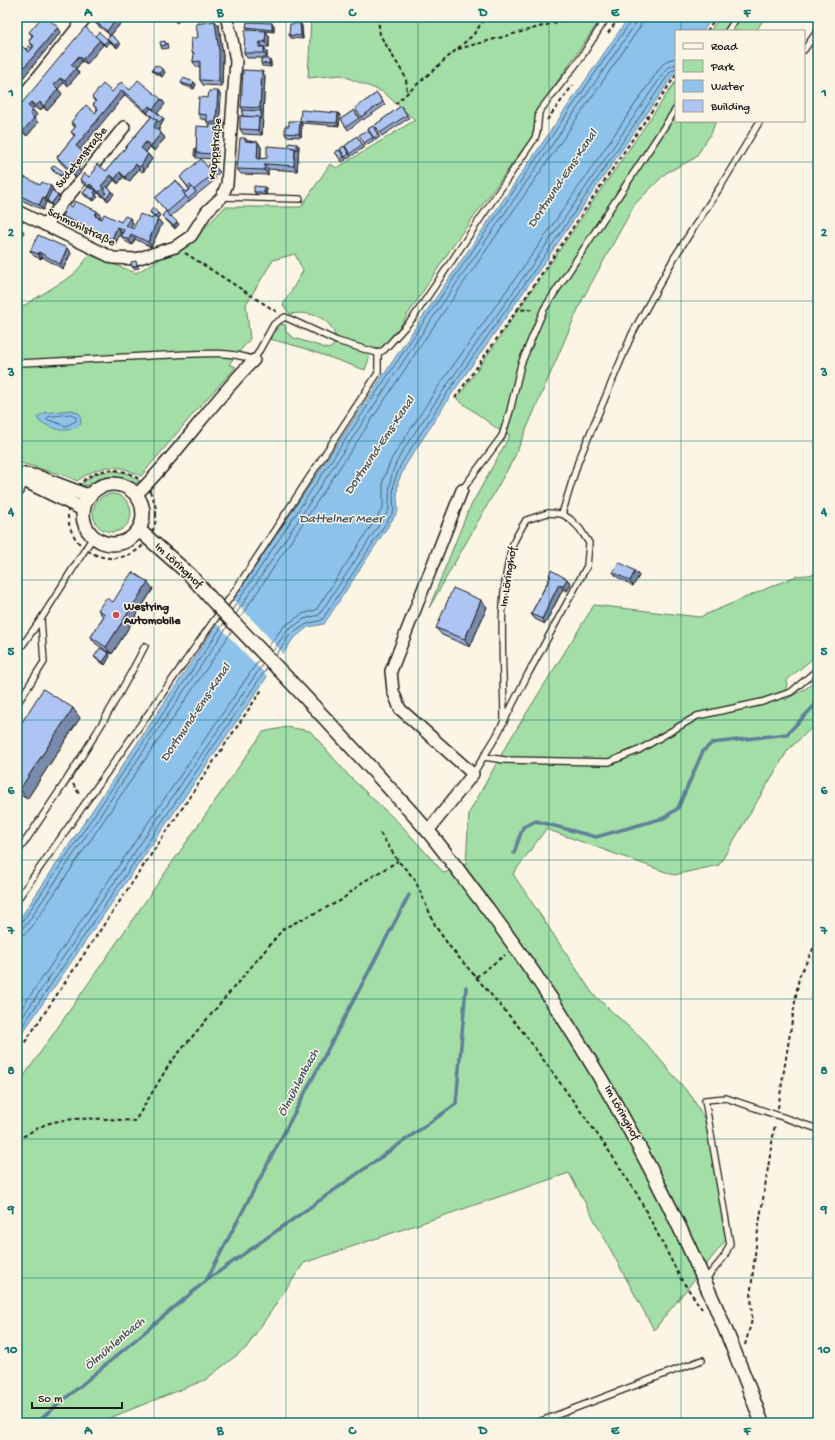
<svg xmlns="http://www.w3.org/2000/svg" width="835" height="1440" font-family="'Gochi Hand',sans-serif">
<rect width="100%" height="100%" fill="#fcf5e5"/>
<filter id="ink" filterUnits="userSpaceOnUse"><feTurbulence type="fractalNoise" baseFrequency=".025" numOctaves="2"/><feDisplacementMap in="SourceGraphic" scale="8" xChannelSelector="R" yChannelSelector="G"/><feConvolveMatrix kernelMatrix="1 2 1 2 8 2 1 2 1" color-interpolation-filters="sRGB"/></filter>
<g filter="url(#ink)">
<g fill="#a2dea5" stroke="#5f7d60" fill-rule="evenodd">
<path d="M311 17H602L538 110 532 137 456 241 393 337 383 348 375 349 336 339C331 317 311 311 290 314L283 305 303 271 295 254 273 260 246 304 250 339 229 364 236 367 193 414 141 476C115 462 100 465 77 481L66 476 17 462V310L73 275 90 255 136 273 192 241 225 207H301L330 164 337 168 415 120 383 92 341 75 308 78ZM72 410 80 414 45 413Z"/>
<path d="M720 17H765L756 31H710Z"/>
<path d="M676 81V121H716L711 134 695 158 666 173 635 204 582 300 514 458 429 608 468 511 510 435 499 430 457 399Z"/>
<path d="M280 324 285 325 286 332 294 338 329 349 336 343 371 353 365 370 300 347 270 339Z"/>
<path d="M113 471 127 473 141 482 131 484C105 468 100 489 80 485L97 473Z"/>
<circle cx="112" cy="513" r="19"/>
<path d="M818 574V654L787 680 785 700 808 687 818 678V722L788 750 719 865 674 875 546 829 513 874 593 994 645 1042 692 1097 708 1125 726 1240 654 1330 569 1173 304 1263 246 1348 205 1380 97 1423H17V1086L263 732 287 727 310 731 350 777 402 826 444 873 466 864 469 813 506 746 594 605 700 617 796 576Z"/>
</g>
<g fill="#8dc3eb" stroke="#608098">
<path d="M629 17H713L703 31H676V71L546 260 451 395 405 466 398 482 397 497 398 511 324 624 308 627 293 639 17 1041V923L413 331Z"/>
<path d="M72 410 80 414 81 424C65 435 56 429 40 422L37 417 45 413Z"/>
</g>
<path fill="#fcf5e5" d="M233 599 284 654 268 677 216 623Z"/>
<g fill="none" stroke-linecap="round" stroke-linejoin="round">
<g stroke="#495f6f" stroke-width="1">
<path d="M71 414 76 417V421L66 426 46 419 48 417Z"/>
<path d="M232 610 416 333 631 21 632 17"/>
<path d="M236 614 420 336 636 23 637 17"/>
<path d="M240 618 425 339 640 27 643 17"/>
<path d="M268 647 283 627 302 614 316 610 383 508V480L392 458 438 387 534 252 662 65 668 60 676 58"/>
<path d="M272 652 287 631 304 619 319 615 389 510C389 492 389 479 396 463 404 447 415 433 424 419 448 383 473 348 499 312 556 232 611 150 667 68L676 64"/>
<path d="M276 655 290 635 307 624 322 620 394 511 393 497 394 482 401 464 447 393 543 258 671 71 676 69"/>
<path d="M17 924 22 922 224 623"/>
<path d="M17 929 22 928 26 925 227 627"/>
<path d="M17 935 25 934 31 928 232 631"/>
<path d="M17 1015 259 660"/>
<path d="M17 1025 263 664"/>
<path d="M17 1034 267 668"/>
</g>
<g stroke="#608098" stroke-width="3.5">
<path d="M514 853 523 827 536 821 596 837 664 818 678 808 703 751 712 743 787 734 818 702"/>
<path d="M207 1279 409 895"/>
<path d="M36 1423 207 1280 456 1104 466 987"/>
</g>
<g stroke="#1c1c1c" stroke-width="8">
<g id="service">
<path d="M728 31 737 17"/>
<path d="M804 50 818 30"/>
<path d="M222 197 300 199"/>
<path d="M17 363C68 361 119 357 169 355 198 354 227 350 254 360L274 324 285 317 337 341 374 352 378 353 384 350 413 318 535 138 537 132 539 112 580 59 607 17"/>
<path d="M462 490 502 436 510 411 521 364 544 309 676 109"/>
<path d="M17 497 26 481"/>
<path d="M562 514 578 462 632 334 674 258 722 184 760 121"/>
<path d="M17 653 41 619 93 537"/>
<path d="M17 704 44 662 41 619"/>
<path d="M484 757 505 760 609 762 639 750 697 716 762 702 791 692 818 669"/>
<path d="M473 774 496 737 528 674 587 566 589 543 580 529 570 519 562 514 548 513 526 520C522 527 516 536 513 544 496 600 504 664 504 722"/>
<path d="M17 853C63 787 108 719 145 646"/>
<path d="M17 900 234 592 378 373V353"/>
<path d="M705 1280 724 1257 730 1244 705 1100 726 1098 818 1129"/>
<path d="M536 1423 702 1360"/>
</g>
</g>
<g stroke="#1c1c1c" stroke-width="14">
<g id="minor">
<path d="M17 103 86 17"/>
<path d="M17 211 113 258 136 259 175 247 191 236 207 211 222 197 227 184 236 61 231 34 226 17"/>
<path d="M45 225 124 127"/>
<path d="M136 495C179 454 211 402 254 360"/>
<path d="M428 831 473 774 400 709 393 691 391 671 462 490"/>
</g>
</g>
<g stroke="#1c1c1c" stroke-width="16">
<g id="tertiary">
<path d="M17 474 38 477 88 496"/>
<path d="M28 482 83 509"/>
<circle cx="113" cy="514" r="30"/>
<path d="M139 530 190 575 213 601"/>
<path d="M288 679C335 729 382 779 427 830 448 855 467 883 487 908 606 1066 694 1238 762 1423"/>
</g>
</g>
<g stroke="#1c1c1c" stroke-width="2" stroke-dasharray="4 3" stroke-linecap="butt">
<path d="M378 17 380 35 406 78 407 94"/>
<path d="M707 31 716 17"/>
<path d="M608 33 620 17"/>
<path d="M458 49 576 17"/>
<path d="M395 104 473 35 486 17"/>
<path d="M547 120 573 85"/>
<path d="M185 253 277 312"/>
<path d="M517 310 676 75"/>
<path d="M455 398 517 310 535 309"/>
<circle cx="112" cy="514" r="44"/>
<path d="M73 784 80 795"/>
<path d="M380 833 398 861 414 878 436 927 450 947 524 1033 605 1145 637 1194 681 1279 702 1309"/>
<path d="M476 977 505 955"/>
<path d="M17 1054 263 688"/>
<path d="M778 1108 799 977 818 939"/>
<path d="M17 1140C25 1136 33 1130 42 1126 65 1115 110 1119 135 1121L170 1063 284 928 340 901 363 882 398 861"/>
<path d="M745 1345 752 1320 751 1289 757 1237 775 1124"/>
</g>
<use href="#service" stroke="#fcf5e5" stroke-width="5.5"/>
<use href="#minor" stroke="#fcf5e5" stroke-width="11"/>
<use href="#tertiary" stroke="#fcf5e5" stroke-width="13"/>
<g stroke="#1c1c1c" stroke-width="16" stroke-linecap="butt">
<path id="tertiary-bridge" d="M213 601 288 679"/>
</g>
<use href="#tertiary-bridge" stroke="#fcf5e5" stroke-width="13"/>
</g>
<g fill="#96a9d1" stroke="#1c1c1c">
<path d="M170 17 178 19 179 21 177 23 172 19Z"/>
<path d="M195 17H209L198 22Z"/>
<path d="M125 18 111 35 119 42 121 44 117 48 109 41 107 39 110 35 96 24 92 19Z"/>
<path d="M272 23 274 25V32L266 31 269 36V47H264L267 52V58H247L244 53 248 30 246 27Z"/>
<path d="M300 23 302 26 303 39 291 38 289 35Z"/>
<path d="M219 26 223 56 222 86 203 85 200 80V66L197 67 193 62 194 55 192 52 198 37Z"/>
<path d="M29 32H61L17 85V46L26 49 32 48 33 47 29 41 32 36Z"/>
<path d="M95 36 108 40 110 42 106 47 103 44 87 64 82 61 76 69 79 73 68 86 64 83 58 89 62 94 47 111 43 107 40 111 34 107 32 109 37 115 34 118 38 123 27 136 22 132 19 136 17 135V109Z"/>
<path d="M167 43 168 48 162 49 161 46Z"/>
<path d="M269 59 271 62V67L262 66 261 63Z"/>
<path d="M152 70 165 72 162 77 154 72Z"/>
<path d="M262 71 265 76 262 135 243 134 240 129 242 116 243 110 241 107Z"/>
<path d="M194 82 196 84 194 89 183 85 181 83Z"/>
<path d="M130 90 161 99 165 104 157 113 163 118 164 120 158 130 161 133 165 138 154 151 150 147 146 152 148 154 152 159 144 171 142 172 139 169 129 182 123 177 118 184 114 180 108 188 114 194 108 201 98 193 96 195 98 197 94 201 85 196 83 193 88 187 83 184 80 179 89 177 95 170 94 168 106 171 151 117 125 95 80 149 87 157 78 168 81 172 76 178 60 162 57 157 74 136 71 132 75 128 71 122 95 113 97 110 93 105 95 102 92 97 112 92Z"/>
<path d="M218 91 221 96 219 127H218L219 130 217 159 196 158 194 155 196 148 210 127V126L207 122V120L201 119 198 114 208 98Z"/>
<path d="M377 93 385 105 363 120 355 108Z"/>
<path d="M401 106 409 118 382 136 375 125Z"/>
<path d="M354 110 361 120 348 130 341 119Z"/>
<path d="M340 115 339 126 302 123 300 121Z"/>
<path d="M302 124 301 137 286 136 285 133 289 126Z"/>
<path d="M373 126 380 137 376 140 368 129Z"/>
<path d="M367 130 374 140 366 145 364 143Z"/>
<path d="M357 136 364 147 352 156 345 146Z"/>
<path d="M245 138 248 141 258 142 261 147V159L267 158 297 144 299 146 297 171 268 169V175L241 174 237 169Z"/>
<path d="M344 146 351 157 347 159 340 149Z"/>
<path d="M339 150 346 160 342 162 335 152Z"/>
<path d="M51 168 65 175 63 178 53 171Z"/>
<path d="M210 168 218 170 220 172 216 176Z"/>
<path d="M213 174 216 179 171 216 179 224 175 229 162 216 166 211 155 198 176 180 186 192 189 189 180 177Z"/>
<path d="M17 182 21 186 40 185 51 186 54 191V192L58 195 60 198 53 206 46 202 43 210 17 198Z"/>
<path d="M267 189 266 195 256 194 254 192Z"/>
<path d="M72 207 97 211 101 216 100 218 102 219 121 222 130 218 133 223 131 228 133 229 152 219 156 218 152 215 150 212 160 215 157 219 162 224 151 247 135 239 132 245 125 241 121 236 122 233 121 232 115 244 66 221 62 216Z"/>
<path d="M30 251 71 253 63 269 42 257 41 259 34 256Z"/>
<path d="M137 264 139 268 134 269 132 267Z"/>
<path d="M635 571 639 576 633 586 617 577 613 572Z"/>
<path d="M549 575 567 579 571 584 567 591 563 589 545 624 535 619 531 614 550 577Z"/>
<path d="M153 589 112 654 96 644 91 637 103 617 98 610 113 602Z"/>
<path d="M487 607 470 647 442 635 436 628Z"/>
<path d="M110 656 105 665 96 659 94 657Z"/>
<path d="M80 718 27 799 17 793V730Z"/>
</g>
<g fill="#7a8aaa" stroke="#1c1c1c">
<path d="M69 17H73L71 20Z"/>
<path d="M118 17H124L125 18 110 36 107 31Z"/>
<path d="M132 17H135V18L132 22 130 19Z"/>
<path d="M215 21 219 26 223 56 222 86 219 81Z"/>
<path d="M272 23 274 25V32L272 30Z"/>
<path d="M300 23 302 26 303 39 301 36Z"/>
<path d="M58 27 61 32 17 85V76Z"/>
<path d="M266 31 269 36V47L265 42Z"/>
<path d="M100 40 103 45 87 64 83 59Z"/>
<path d="M108 40 110 42 106 47 104 44Z"/>
<path d="M119 42 121 44 117 48 116 46Z"/>
<path d="M260 42 263 47H259Z"/>
<path d="M264 47 267 52V58L264 53Z"/>
<path d="M79 56 82 61 76 69 79 73 68 86 65 81 71 65Z"/>
<path d="M269 59 271 62V67L269 64Z"/>
<path d="M163 69 165 72 162 77 160 74Z"/>
<path d="M262 71 265 76 262 135 258 130 259 117 261 111 260 108Z"/>
<path d="M60 78 64 83 58 89 62 94 47 111 44 106 54 85Z"/>
<path d="M194 82 196 84 194 89 192 86Z"/>
<path d="M122 90 125 95 79 151 76 146Z"/>
<path d="M218 91 221 96 219 127 216 122Z"/>
<path d="M161 99 165 104 157 114 153 109Z"/>
<path d="M31 102 34 107 31 111 28 106Z"/>
<path d="M40 102 43 107 40 111 36 106Z"/>
<path d="M149 106 153 111 147 113 145 110Z"/>
<path d="M33 110 37 115 34 118 38 123 27 136 23 131 30 114Z"/>
<path d="M338 113 340 115 339 126 337 123Z"/>
<path d="M163 118 164 120 161 125 158 132 154 127 157 120Z"/>
<path d="M300 121 302 124 301 137 299 134Z"/>
<path d="M216 125 219 130 217 159 214 154Z"/>
<path d="M19 127 22 132 19 136 17 133V129Z"/>
<path d="M161 133 165 138 154 151 151 146Z"/>
<path d="M146 142 150 147 145 153 141 148Z"/>
<path d="M258 142 261 147 260 164 257 159Z"/>
<path d="M297 144 299 146 297 171 294 166 295 148Z"/>
<path d="M83 152 87 157 78 168 81 172 76 178 73 173V164Z"/>
<path d="M148 154 152 159 144 171 141 166Z"/>
<path d="M136 164 139 169 129 182 125 177Z"/>
<path d="M265 164 268 169V175L264 170Z"/>
<path d="M64 172 65 175 63 178 61 176Z"/>
<path d="M120 172 123 177 118 184 115 179Z"/>
<path d="M111 175 114 180 105 191 106 193 103 196 101 194 103 197 99 192 101 186Z"/>
<path d="M90 184 94 189 92 191 89 186Z"/>
<path d="M51 186 54 191 49 202 47 200 49 203 45 198Z"/>
<path d="M265 187 267 189 266 195 264 192Z"/>
<path d="M96 190 98 193 96 195 98 197 94 201 93 199 94 193Z"/>
<path d="M112 191 114 194 108 201 106 198Z"/>
<path d="M58 195 60 198 53 206 51 204Z"/>
<path d="M43 197 46 202 43 210 39 205Z"/>
<path d="M97 211 101 216 99 221 95 216Z"/>
<path d="M158 213 160 215 157 219 155 216Z"/>
<path d="M130 218 133 223 130 230 126 225Z"/>
<path d="M158 219 162 224 151 247 148 242Z"/>
<path d="M177 222 179 224 175 229 174 226Z"/>
<path d="M20 227 24 232 17 246V233Z"/>
<path d="M117 227 121 232 115 244 112 239Z"/>
<path d="M131 234 135 239 132 245 129 240Z"/>
<path d="M67 248 71 253 63 269 60 264Z"/>
<path d="M39 252 42 257 41 259 38 254Z"/>
<path d="M635 571 639 576 633 586 630 581Z"/>
<path d="M567 579 571 584 567 591 563 586Z"/>
<path d="M148 582 153 589 112 654 106 647Z"/>
<path d="M559 584 563 589 545 624 542 619Z"/>
<path d="M481 600 487 607 470 647 465 639Z"/>
<path d="M109 653 110 656 105 665 103 662Z"/>
<path d="M73 708 80 718 27 799 20 789Z"/>
</g>
<g fill="#aec5f3" stroke="#1c1c1c">
<path d="M42 17H46L58 27 17 76V46L19 44 29 52 34 46 29 41 33 35 29 32Z"/>
<path d="M94 17H118L107 31 92 19Z"/>
<path d="M171 17H176L178 19 175 21Z"/>
<path d="M215 21 219 51V81L200 80V61L193 62 194 53 192 52 191 39 198 37 196 24Z"/>
<path d="M247 22 272 23V30L246 27Z"/>
<path d="M300 23 301 36 289 35 290 24Z"/>
<path d="M85 27 100 40 83 59 79 56 71 65 76 68 65 81 60 78 54 85 58 89 44 106 40 102 36 106 31 102 28 106 33 110 30 114 34 118 23 131 19 127 17 129V109Z"/>
<path d="M245 30 266 31 265 42H260L259 47H264V53H244Z"/>
<path d="M99 32 108 40 104 44 95 36Z"/>
<path d="M111 35 119 42 116 46 107 39Z"/>
<path d="M165 41 166 45 161 46 160 42Z"/>
<path d="M29 46 32 48 29 52 26 49Z"/>
<path d="M261 59H269V64L261 63Z"/>
<path d="M155 65 163 69 160 74 152 70Z"/>
<path d="M243 70 262 71 260 108 241 107Z"/>
<path d="M183 78 194 82 192 86 181 83Z"/>
<path d="M138 80 161 99 153 109 149 106 145 110 122 90 76 146 83 152 73 164 77 167 73 173 57 157 75 135 71 132 76 126 71 122 86 105 95 113 98 109 93 105 96 101 92 97 103 84 112 92 121 82 130 90Z"/>
<path d="M209 91H218L216 122H207V115L198 114 199 97 208 98Z"/>
<path d="M377 93 383 102 361 117 355 108Z"/>
<path d="M401 106 407 115 380 133 375 125Z"/>
<path d="M151 108 163 118 159 122 157 120 147 113Z"/>
<path d="M243 110 261 111V119L259 117 242 116Z"/>
<path d="M301 110 338 113 337 123 300 121Z"/>
<path d="M354 110 359 118 346 127 341 119Z"/>
<path d="M152 116 157 120 154 127 161 133 151 146 146 142 141 148 148 154 141 166 138 167 136 164 125 177 120 172 115 179 111 175 101 186 103 188 99 192 90 184 89 186 80 179 84 173 89 177 96 169 94 168 97 164 106 171Z"/>
<path d="M240 116 259 117 258 130 240 129Z"/>
<path d="M289 121H300L299 134 285 133V126H289Z"/>
<path d="M210 124 216 125 214 154 196 153 197 126 210 127Z"/>
<path d="M373 126 378 135 374 138 368 129Z"/>
<path d="M367 130 373 137 364 143 359 135Z"/>
<path d="M357 136 362 144 350 154 345 146Z"/>
<path d="M240 138H245V141L258 142 257 159 267 158V146L295 148 294 166 265 164 264 170 237 169Z"/>
<path d="M289 143 297 144V150L295 148 289 147Z"/>
<path d="M344 146 349 154 345 157 340 149Z"/>
<path d="M195 148H196V153L197 156 194 155Z"/>
<path d="M339 150 344 157 341 160 335 152Z"/>
<path d="M201 159 213 174 194 190 190 185 188 187 180 177Z"/>
<path d="M212 162 218 170 214 173 208 165Z"/>
<path d="M54 165 64 172 61 176 51 168Z"/>
<path d="M25 177 40 185 42 182 51 186 45 198 43 197 39 205 17 194V184L21 186Z"/>
<path d="M176 180 184 190 182 191 186 196 167 212 155 198Z"/>
<path d="M106 186 112 191 106 198 103 196 106 193 104 189Z"/>
<path d="M254 186 265 187 264 192H254Z"/>
<path d="M88 187 96 190 94 193 96 195 93 199 83 193Z"/>
<path d="M192 187 196 192 188 199 184 194Z"/>
<path d="M52 190 58 195 51 204 47 200Z"/>
<path d="M75 201 97 211 95 216 102 219 104 214 121 222 125 216 130 218 126 225 133 229 140 214 152 219 153 217 158 219 148 242 131 234 129 240 121 236 124 230 117 227 112 239 62 216 67 205 72 207Z"/>
<path d="M153 208 158 213 155 216 150 212Z"/>
<path d="M166 211 170 217 171 216 177 222 174 226 162 216Z"/>
<path d="M17 225 20 227 17 233Z"/>
<path d="M38 235 67 248 60 264 39 252 38 254 30 251Z"/>
<path d="M136 261 137 266 132 267 131 262Z"/>
<path d="M619 562 635 571 630 581 613 572Z"/>
<path d="M551 570 567 579 563 586 559 584 542 619 531 614 551 576 549 575Z"/>
<path d="M132 572 148 582 106 647 91 637 105 614 98 610 106 598 113 602Z"/>
<path d="M453 588 481 600 465 639 436 628Z"/>
<path d="M100 648 109 653 103 662 94 657Z"/>
<path d="M43 689 73 708 20 789 17 787V730Z"/>
</g>
</g>
<path fill="none" stroke="#0f766e" stroke-width="1" stroke-opacity="0.55" d="M154 17V1423M286 17V1423M418 17V1423M549 17V1423M681 17V31M681 121V1423M17 162H818M17 301H818M17 441H818M17 580H818M17 720H818M17 860H818M17 999H818M17 1139H818M17 1278H818"/>
<circle fill="#d1495b" stroke="#fcf5e5" stroke-width="1.5" cx="116" cy="615" r="4"/>
<g text-anchor="middle" dominant-baseline="central" stroke-width="3" stroke-linejoin="round" paint-order="stroke">
<g font-size="12" fill="#1c1c1c" stroke="#fcf5e5">
<text transform="translate(216 149) rotate(-85)">Kruppstraße</text>
<text transform="translate(82 158) rotate(-51)">Sudetenstraße</text>
<text transform="translate(81 228) rotate(26)">Schmohlstraße</text>
<text transform="translate(178 566) rotate(43)">Im Löringhof</text>
<text transform="translate(509 577) rotate(-81)">Im Löringhof</text>
<text transform="translate(621 1113) rotate(61)">Im Löringhof</text>
</g>
<g font-size="12" font-weight="bold" fill="#1c1c1c" stroke="#fcf5e5" text-anchor="start">
<text x="124" y="608">Westring<tspan x="124" dy="14">Automobile</tspan></text>
</g>
<g font-size="13" font-style="italic" fill="#445664" stroke="#fcf5e5">
<text transform="translate(563 179) rotate(-56)">Dortmund-Ems-Kanal</text>
<text transform="translate(380 446) rotate(-56)">Dortmund-Ems-Kanal</text>
<text x="341" y="519">Dattelner Meer</text>
<text transform="translate(196 713) rotate(-56)">Dortmund-Ems-Kanal</text>
<text transform="translate(299 1083) rotate(-62)">Ölmühlenbach</text>
<text transform="translate(115 1344) rotate(-40)">Ölmühlenbach</text>
</g>
</g>
<rect width="835" height="1440" fill="none" stroke="#fcf5e5" stroke-width="44"/>
<rect x="675" y="30" width="130" height="92" fill="#fcf5e5" stroke="#a29e95"/>
<rect x="683" y="43" width="20" height="6" fill="#fcf5e5" stroke="#a29e95"/>
<text x="711" y="50" font-size="12" fill="#1c1c1c">Road</text>
<rect x="683" y="60" width="20" height="12" fill="#a2dea5" stroke="#a29e95"/>
<text x="711" y="70" font-size="12" fill="#1c1c1c">Park</text>
<rect x="683" y="80" width="20" height="12" fill="#8dc3eb" stroke="#a29e95"/>
<text x="711" y="90" font-size="12" fill="#1c1c1c">Water</text>
<rect x="683" y="100" width="20" height="12" fill="#aec5f3" stroke="#a29e95"/>
<text x="711" y="110" font-size="12" fill="#1c1c1c">Building</text>
<path d="M32 1402v6h90v-6" fill="none" stroke="#1c1c1c" stroke-width="2"/>
<text x="38" y="1402" font-size="12" fill="#1c1c1c" stroke="#fcf5e5" stroke-width="3" paint-order="stroke">50 m</text>
<rect x="22" y="22" width="791" height="1396" fill="none" stroke="#0f766e" stroke-width="1.5"/>
<g font-size="13" text-anchor="middle" font-weight="bold" fill="#0f766e">
<text x="88" y="16">A</text>
<text x="220" y="16">B</text>
<text x="352" y="16">C</text>
<text x="483" y="16">D</text>
<text x="615" y="16">E</text>
<text x="747" y="16">F</text>
<text x="11" y="96">1</text>
<text x="824" y="96">1</text>
<text x="11" y="236">2</text>
<text x="824" y="236">2</text>
<text x="11" y="376">3</text>
<text x="824" y="376">3</text>
<text x="11" y="515">4</text>
<text x="824" y="515">4</text>
<text x="11" y="655">5</text>
<text x="824" y="655">5</text>
<text x="11" y="794">6</text>
<text x="824" y="794">6</text>
<text x="11" y="934">7</text>
<text x="824" y="934">7</text>
<text x="11" y="1074">8</text>
<text x="824" y="1074">8</text>
<text x="11" y="1213">9</text>
<text x="824" y="1213">9</text>
<text x="11" y="1353">10</text>
<text x="824" y="1353">10</text>
<text x="88" y="1434">A</text>
<text x="220" y="1434">B</text>
<text x="352" y="1434">C</text>
<text x="483" y="1434">D</text>
<text x="615" y="1434">E</text>
<text x="747" y="1434">F</text>
</g>
</svg>
